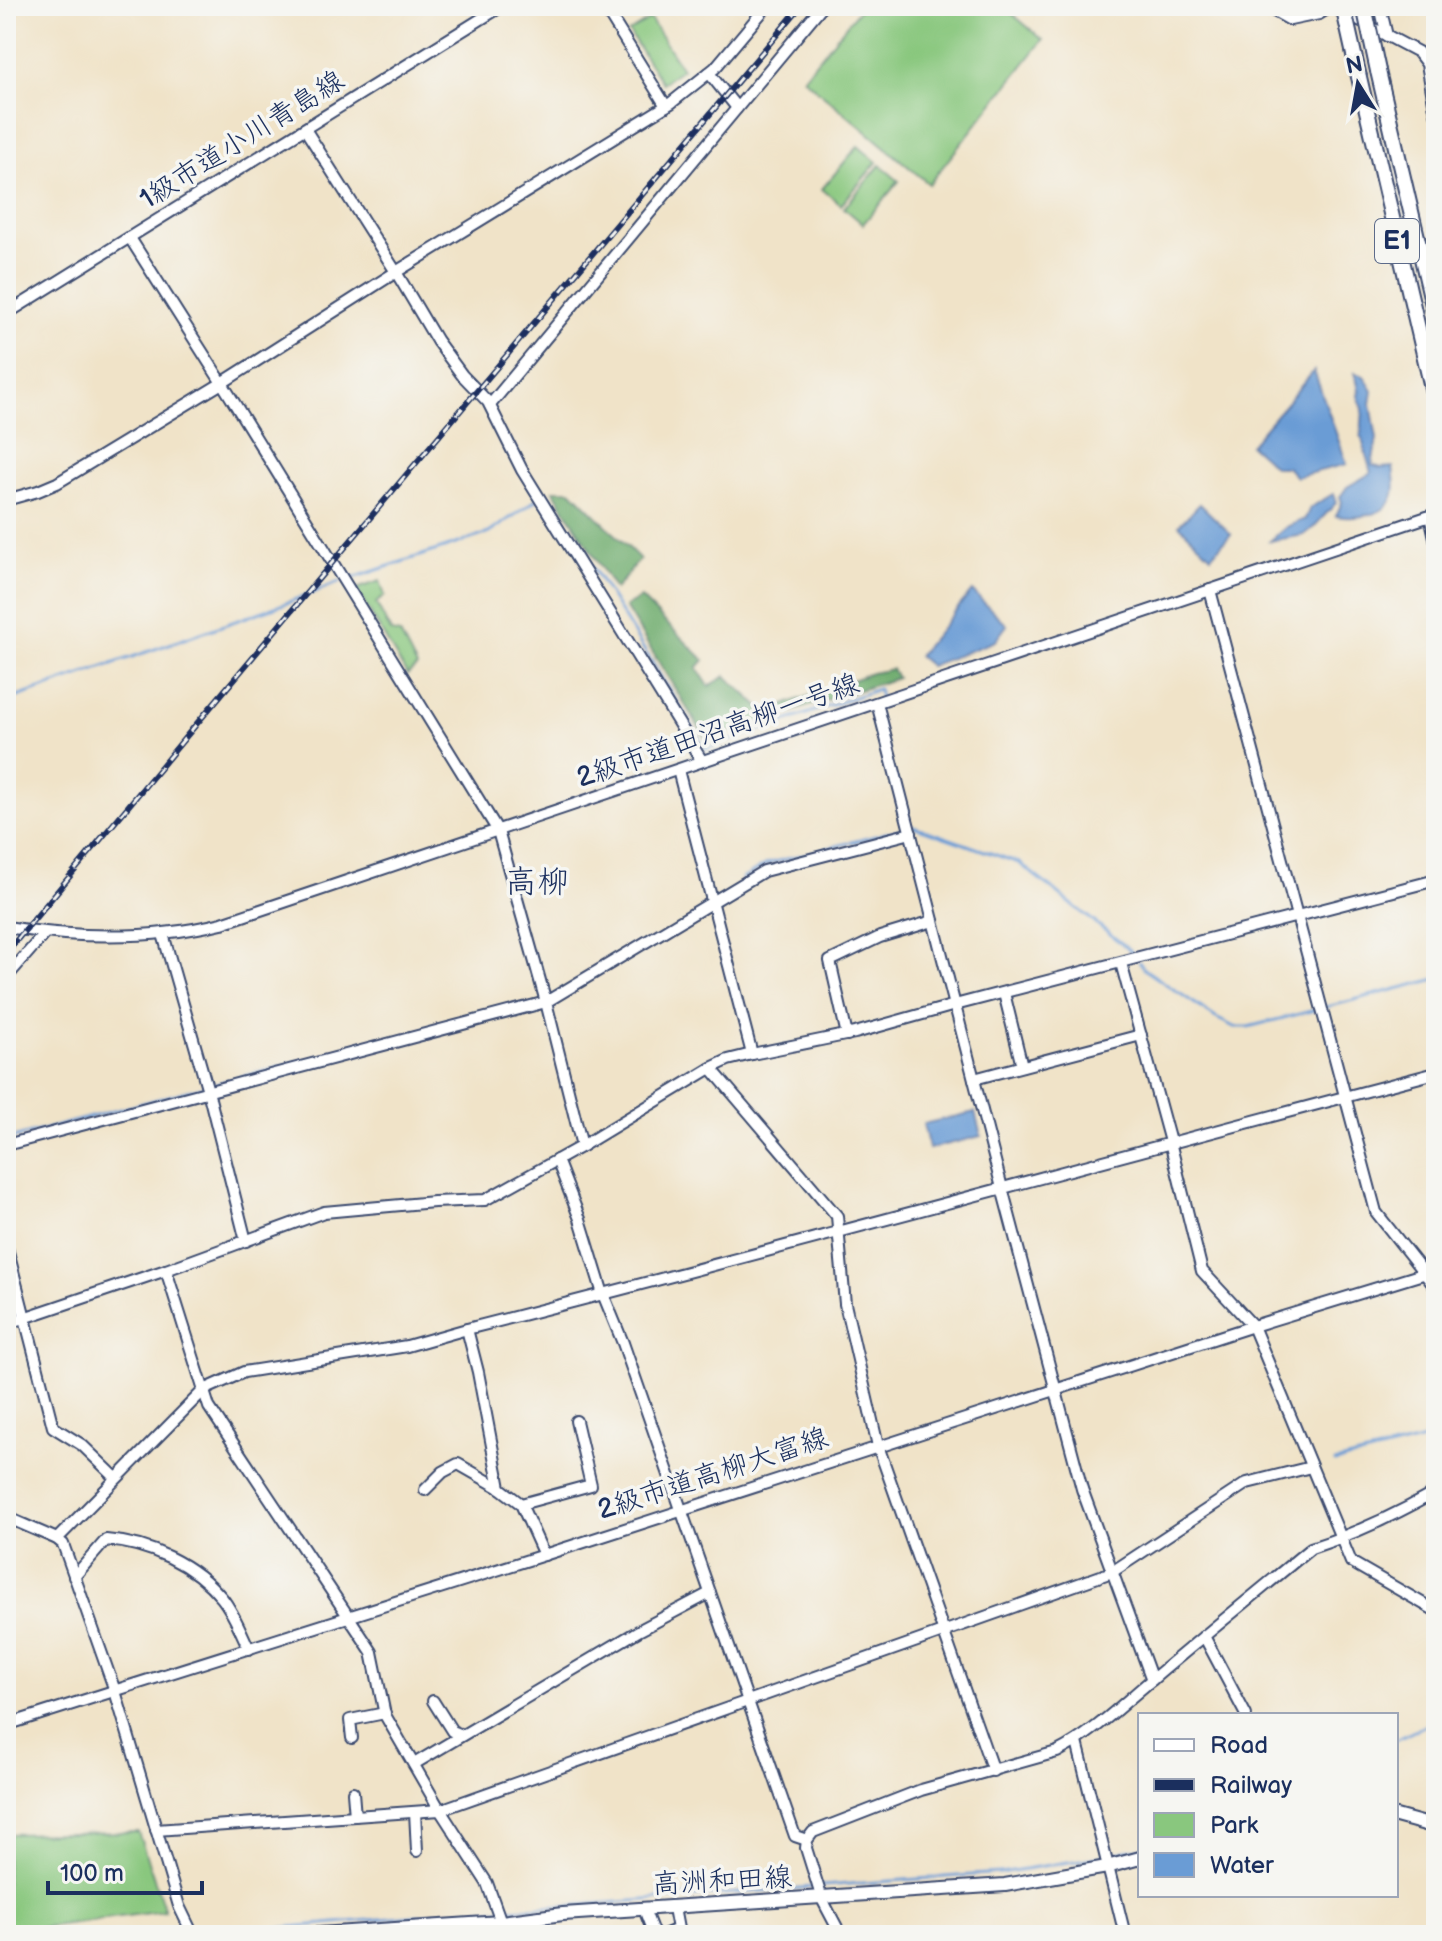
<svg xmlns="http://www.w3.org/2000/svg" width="1442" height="1941" font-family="'Balsamiq Sans','Klee One',sans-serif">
<rect width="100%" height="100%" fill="#f6f6f2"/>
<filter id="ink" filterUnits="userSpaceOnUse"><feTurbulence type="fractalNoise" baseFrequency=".0125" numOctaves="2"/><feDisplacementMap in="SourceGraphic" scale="16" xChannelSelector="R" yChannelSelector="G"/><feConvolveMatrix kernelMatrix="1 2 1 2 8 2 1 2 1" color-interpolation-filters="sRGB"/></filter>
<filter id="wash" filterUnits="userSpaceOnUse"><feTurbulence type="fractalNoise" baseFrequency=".006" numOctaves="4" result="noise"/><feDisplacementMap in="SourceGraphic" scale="32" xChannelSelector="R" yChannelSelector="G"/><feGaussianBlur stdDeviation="1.8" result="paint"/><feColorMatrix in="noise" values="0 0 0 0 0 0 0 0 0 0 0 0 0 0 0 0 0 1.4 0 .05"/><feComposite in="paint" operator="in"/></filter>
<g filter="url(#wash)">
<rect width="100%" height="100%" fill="#f0e3c8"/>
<g fill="#89c77e" stroke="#527b6e" stroke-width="2">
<path d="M862 6H1003L1043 40 929 184 803 78Z"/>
<path d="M650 19 682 69 662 83 629 32Z"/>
<path d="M858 146 877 162 841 205 822 189Z"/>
<path d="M880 165 899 181 863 224 844 208Z"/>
<path d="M380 581 385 596 376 603 391 632 400 634 417 667 407 675 356 589Z"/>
<path d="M138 1832 165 1911 6 1932V1834Z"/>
</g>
<g fill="#6eac6d" stroke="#446e66" stroke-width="2">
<path d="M553 490H571L640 559 615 590Z"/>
<path d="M641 598 704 660 697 668 709 686 726 676 765 712 871 673 892 669 897 678 706 739 625 607Z"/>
</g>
<g fill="#6a9cd5" stroke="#42669a" stroke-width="2">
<path d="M1314 371 1347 464 1296 477 1287 467H1275L1250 445Z"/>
<path d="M1355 373 1364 376 1373 391 1371 404 1377 439 1372 465 1381 468 1393 467C1394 476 1396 485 1394 494 1388 517 1354 519 1336 516L1342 502 1340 497 1347 487 1371 473 1361 435 1363 409 1358 396 1359 390Z"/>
<path d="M1333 494 1336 503 1313 528 1304 535 1270 541 1286 527 1305 519 1310 508Z"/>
<path d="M1200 504 1231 534 1211 556 1179 525Z"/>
<path d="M972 591 1007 625 995 641 930 666 918 656Z"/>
<path d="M975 1112 981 1136 929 1149 923 1124Z"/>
</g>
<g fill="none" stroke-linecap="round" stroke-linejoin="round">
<g stroke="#6a9cd5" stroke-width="3">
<path d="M347 580 489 533 546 493 706 749 878 689 880 698"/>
<path d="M6 701 281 605 340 582"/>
<path d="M913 826 1019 863 1130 950 1134 956"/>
<path d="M742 879 767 864 906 828"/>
<path d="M1139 962 1144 969 1216 1018 1234 1027H1248L1436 979"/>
<path d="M210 1085 308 1060"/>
<path d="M13 1138 203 1087"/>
<path d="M1335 1462 1436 1437"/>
<path d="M1396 1740 1436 1720"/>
<path d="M822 1886 1000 1873 1099 1857 1140 1848"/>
<path d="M200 1935 446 1913 579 1905 814 1887"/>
</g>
</g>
</g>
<g filter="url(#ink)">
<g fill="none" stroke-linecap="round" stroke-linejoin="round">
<g stroke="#3b4a6e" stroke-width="14">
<g id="minor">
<path d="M604 6 666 106"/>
<path d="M1265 6 1290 20 1319 14 1332 6"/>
<path d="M1331 6 1418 52 1427 64 1436 114"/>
<path d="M1380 6 1387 36"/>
<path d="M709 73 737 108"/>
<path d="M305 129 396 272 437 341 462 375 488 402 522 470 702 761"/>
<path d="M130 238 222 383 498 831 546 1002 582 1146"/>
<path d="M6 314 502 6"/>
<path d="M490 405 822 6"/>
<path d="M6 500 38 491 57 483 222 383 396 272 671 103 715 68 767 6"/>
<path d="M1430 516 1436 542"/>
<path d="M1210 590 1376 1212 1436 1288"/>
<path d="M877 703 1002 1188 1082 1489 1152 1680"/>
<path d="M678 770 752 1054"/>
<path d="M6 927C76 938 152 940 222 923L1436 514"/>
<path d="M163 934 208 1091 246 1241"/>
<path d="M1121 963 1170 1142 1202 1271 1253 1326 1351 1562 1436 1611"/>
<path d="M6 978 45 933"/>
<path d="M1004 993 1022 1066"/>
<path d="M847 1035 830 961 880 937 933 921"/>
<path d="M711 1068 837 1216 845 1304 878 1446 993 1771"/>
<path d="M974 1079 1141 1035"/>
<path d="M6 1145 546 1002 764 871 911 833"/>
<path d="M557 1160 580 1219 603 1294 623 1343 795 1836 807 1840"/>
<path d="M6 1244 53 1427 82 1445 116 1478"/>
<path d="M166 1270 209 1407 372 1652 385 1715 440 1810 487 1883 501 1922 507 1935"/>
<path d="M6 1324 166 1270 324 1212 434 1202 485 1200 582 1146 711 1068 728 1060 752 1054 855 1033 955 1005 1436 880"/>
<path d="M467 1329 478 1372 500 1488 521 1504 544 1555"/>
<path d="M425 1490 443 1472 458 1464 500 1488"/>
<path d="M521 1504 591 1485 576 1421"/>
<path d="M6 1517 57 1539 63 1544 115 1691 179 1906 193 1935"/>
<path d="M57 1539 204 1390 244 1372 407 1346 467 1329C791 1247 1113 1157 1436 1073"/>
<path d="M74 1577 106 1540C149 1543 194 1564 222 1598 234 1613 241 1632 249 1649"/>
<path d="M1204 1636 1246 1715"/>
<path d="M433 1701 452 1731 462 1735"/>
<path d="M6 1725 544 1555 1253 1326 1436 1270"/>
<path d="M352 1738 350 1720 385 1713"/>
<path d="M1077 1742 1125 1935"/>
<path d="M414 1764 640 1630 710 1593"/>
<path d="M353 1792 355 1816"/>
<path d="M415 1812 417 1851"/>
<path d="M156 1830 440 1810 1112 1572 1247 1483 1311 1467"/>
<path d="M644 1909 654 1935"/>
<path d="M664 1935 678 1929 674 1908"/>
<path d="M841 1935 822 1899 806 1848 807 1840 813 1832 921 1790 1057 1752C1094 1733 1122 1704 1154 1678 1206 1634 1259 1591 1311 1548 1355 1534 1397 1514 1436 1492"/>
</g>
</g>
<g stroke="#3b4a6e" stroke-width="16">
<g id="major">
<path d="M1396 1816 1436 1827"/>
<path d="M304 1935 501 1922 563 1914 1005 1885 1107 1867 1140 1858"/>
</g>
</g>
<g stroke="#3b4a6e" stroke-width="18">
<g id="highway">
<path d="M1378 71 1436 318"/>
<path d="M1359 77 1436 405"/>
</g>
</g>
<use href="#minor" stroke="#fff" stroke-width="10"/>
<use href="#major" stroke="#fff" stroke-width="12"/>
<use href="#highway" stroke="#fff" stroke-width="14"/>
<g stroke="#1b2f5e" stroke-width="6">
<path id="rail" d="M6 953 209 709 801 6"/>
</g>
<use href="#rail" stroke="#f6f6f2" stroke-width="3" stroke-dasharray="9" stroke-linecap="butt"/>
<g stroke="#3b4a6e" stroke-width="18" stroke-linecap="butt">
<g id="highway-bridge">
<path d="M1343 6 1359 77"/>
<path d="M1364 6 1378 71"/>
</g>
</g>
<use href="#highway-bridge" stroke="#fff" stroke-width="14"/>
</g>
</g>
<g text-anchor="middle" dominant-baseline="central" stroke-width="7" stroke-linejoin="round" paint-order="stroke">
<rect fill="#f6f6f2" stroke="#5d6b8a" stroke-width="2" x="1375" y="219" width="44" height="44" rx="6"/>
<g font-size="26" font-weight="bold" fill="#1b2f5e">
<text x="1397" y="241">E1</text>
</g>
<g font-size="28" fill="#1b2f5e" stroke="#f6f6f2">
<text transform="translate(242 140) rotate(-32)">1級市道小川青島線</text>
<text transform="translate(718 731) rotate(-19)">2級市道田沼高柳一号線</text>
<text transform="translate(713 1474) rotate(-18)">2級市道高柳大富線</text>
<text transform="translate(722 1881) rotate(-3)">高洲和田線</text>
</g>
<g font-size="32" fill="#1b2f5e" stroke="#f6f6f2">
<text x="537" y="882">高柳</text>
</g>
</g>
<rect width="1442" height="1941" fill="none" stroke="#f6f6f2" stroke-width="32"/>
<rect x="1138" y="1713" width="260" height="184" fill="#f6f6f2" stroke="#9ea6b7" stroke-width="2"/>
<rect x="1154" y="1739" width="40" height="12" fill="#ffffff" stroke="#9ea6b7" stroke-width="2"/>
<text x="1210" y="1753" font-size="24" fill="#1b2f5e">Road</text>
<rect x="1154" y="1779" width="40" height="12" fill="#1b2f5e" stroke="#9ea6b7" stroke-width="2"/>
<text x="1210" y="1793" font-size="24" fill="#1b2f5e">Railway</text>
<rect x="1154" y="1813" width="40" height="24" fill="#89c77e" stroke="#9ea6b7" stroke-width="2"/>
<text x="1210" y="1833" font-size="24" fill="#1b2f5e">Park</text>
<rect x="1154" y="1853" width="40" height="24" fill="#6a9cd5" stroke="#9ea6b7" stroke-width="2"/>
<text x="1210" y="1873" font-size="24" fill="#1b2f5e">Water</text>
<g transform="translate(1358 84) rotate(349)" stroke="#f6f6f2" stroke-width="6" paint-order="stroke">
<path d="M0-6L14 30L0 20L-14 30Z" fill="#1b2f5e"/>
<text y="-12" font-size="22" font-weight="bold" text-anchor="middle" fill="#1b2f5e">N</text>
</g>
<path d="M48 1881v12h154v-12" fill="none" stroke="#1b2f5e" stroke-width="4"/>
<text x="60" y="1881" font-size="24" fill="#1b2f5e" stroke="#f6f6f2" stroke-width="6" paint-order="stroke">100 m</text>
</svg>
